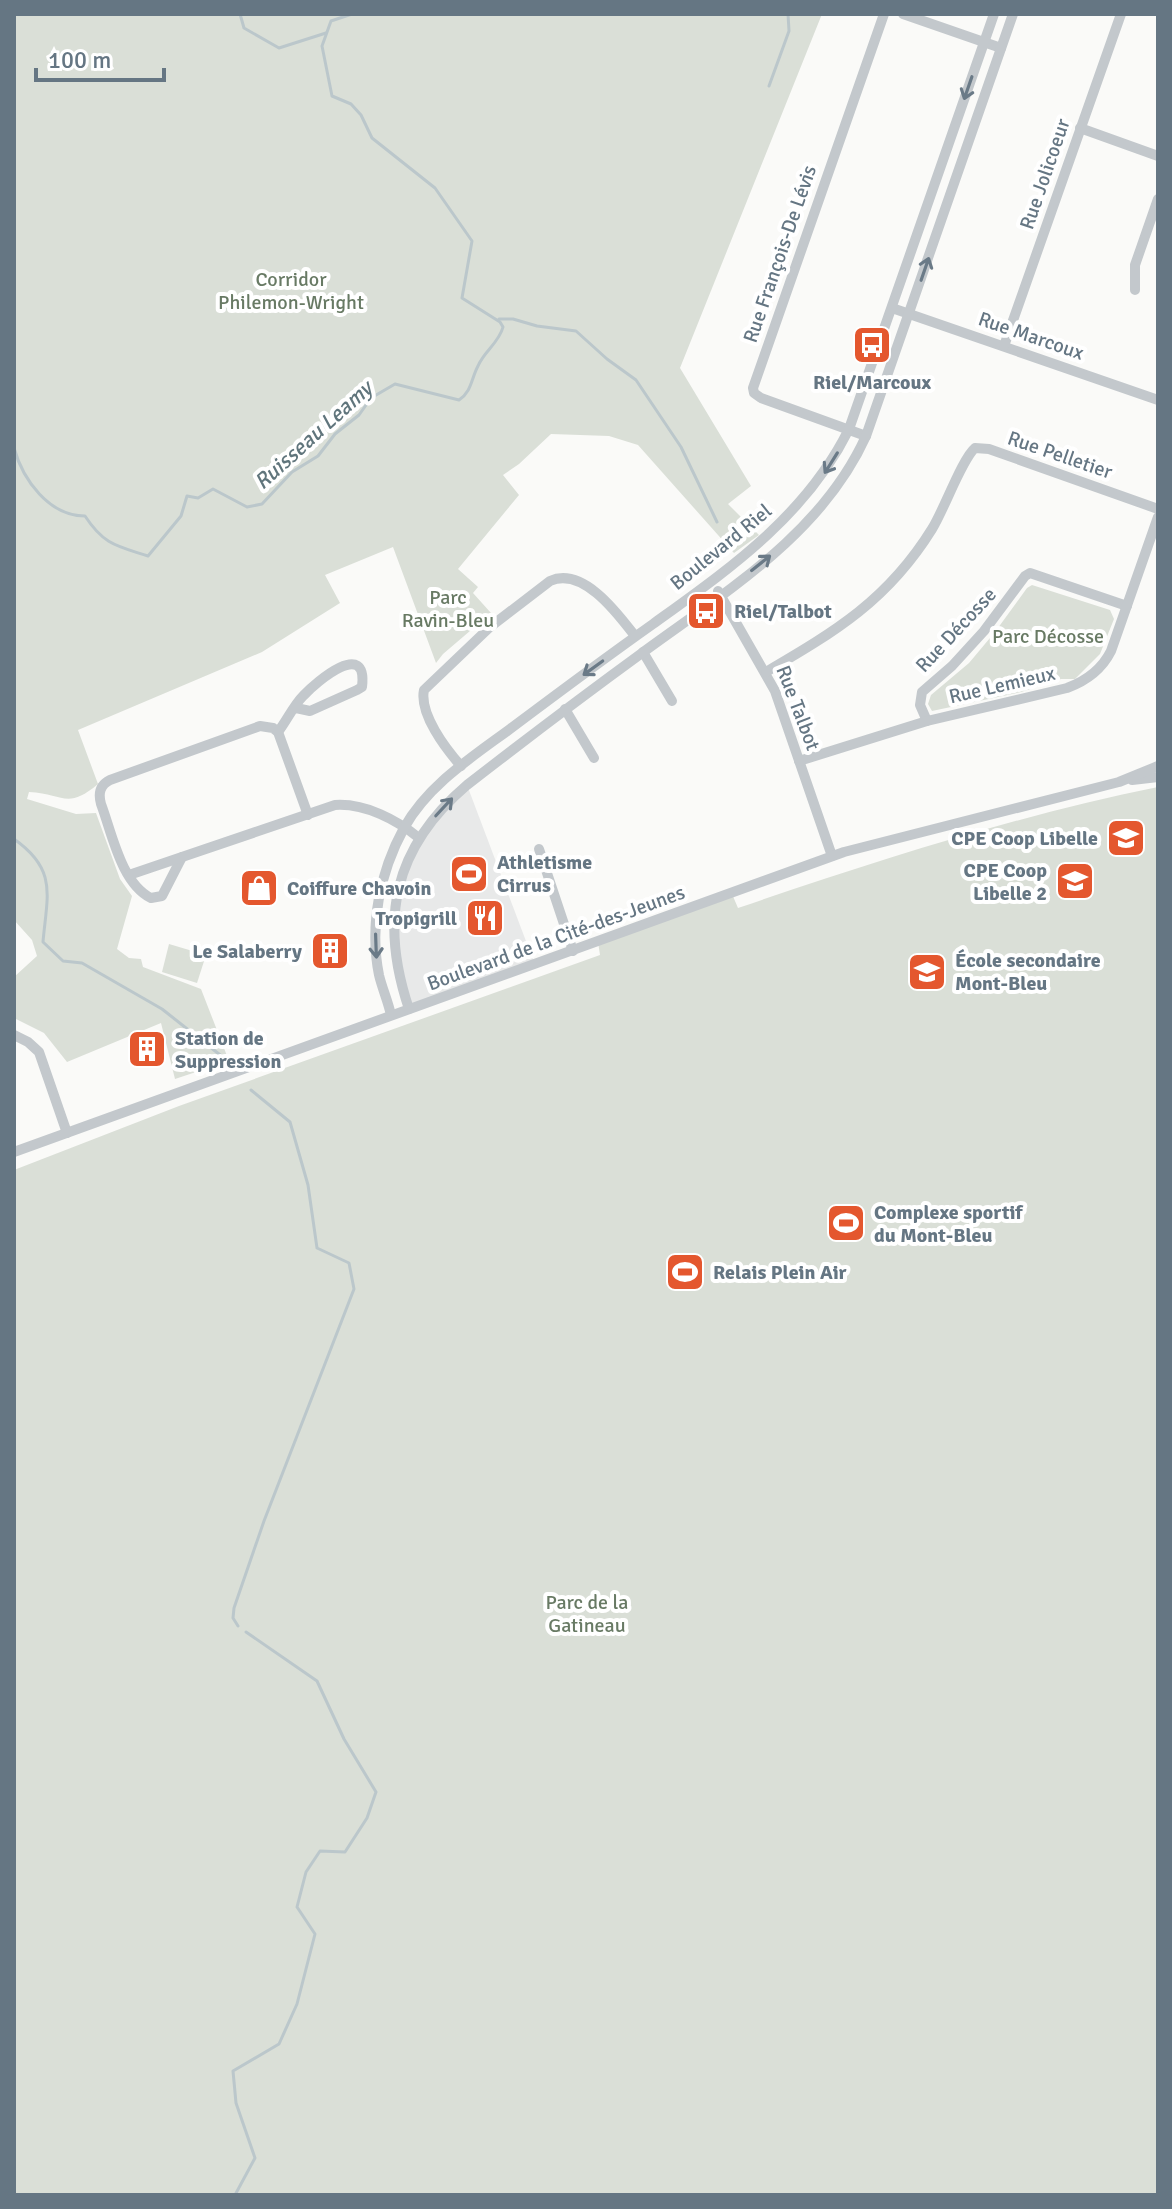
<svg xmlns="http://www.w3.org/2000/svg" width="1172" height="2209" font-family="Signika,sans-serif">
<rect width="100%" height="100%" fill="#fafaf8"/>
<path fill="#e8e9e9" d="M467 785 535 965 409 1009 393 939 410 856Z"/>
<g fill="#dadfd7">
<path d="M14 14H822L680 368 751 486 728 504 759 535 734 553 638 445 609 436 551 434 519 464 503 475 519 495 458 569 478 587 473 593 491 613 443 654 436 663 393 547 325 575 340 603 262 652 78 730 98 784C67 810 64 794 29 792L27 799 76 814 96 813 120 879 132 896 117 949 129 958 141 959 143 967 201 989 229 1061 175 1079 161 1023 67 1062 44 1033 14 1018V977L37 956 32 940 14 920Z"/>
<path d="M1032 585 1110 610 1114 619 1100 654 1075 679H1061L1021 692 932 711 928 704 931 695 969 663 995 632 1027 588Z"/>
<path d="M1158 787V2195H14V1170L179 1106 600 955 598 942 732 894 738 908C876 861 1015 816 1158 787Z"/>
<path d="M169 944 206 955 197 983 162 972Z"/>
</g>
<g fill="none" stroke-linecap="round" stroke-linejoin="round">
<g stroke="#bbc7cb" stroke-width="3">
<path d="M240 14 244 28 279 48 326 33"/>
<path d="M769 86 789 31 788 14"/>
<path d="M499 319H513L537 326 576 331 607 359 636 380 681 447 717 522"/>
<path d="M14 448C23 480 49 516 85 516 104 545 117 546 148 556L181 516 187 496 198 498 213 489 247 507 262 504 292 472 318 456 335 434 359 415 371 398 395 384 459 400C472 391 471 379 478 366 484 351 499 343 503 327L500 322 462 298 472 241 435 188 372 138 361 115 351 104 332 96 322 46 331 21 352 14"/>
<path d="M14 839C58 870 47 895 43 942L63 961 82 963 162 1009 224 1058"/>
<path d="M238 1626 233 1618 234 1608 264 1521 354 1289 349 1263 317 1248 308 1185 290 1122 251 1090"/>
<path d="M235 2195 255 2158 236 2103 233 2071 279 2044 297 2004 315 1934 297 1907 306 1872 320 1851 345 1852 367 1818 376 1792 344 1739 317 1681 246 1632"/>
</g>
<g stroke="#c3c8cc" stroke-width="10">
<path d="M903 14 1001 48"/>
<path d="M1080 128 1158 156"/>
<path d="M1135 290V265L1158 199"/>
<path d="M892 308 1158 400"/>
<path d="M1004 346 1121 14"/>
<path d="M866 436 761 398 754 393 753 388 884 14"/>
<path d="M718 591 775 691 832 856"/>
<path d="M643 652 672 701"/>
<path d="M766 672C836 631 888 600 932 529 944 510 962 459 975 448L989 449 1158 509"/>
<path d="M565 709 594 758"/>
<path d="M927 721 920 705 922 692 952 666 984 631 1025 576 1030 573 1127 606"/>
<path d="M278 732C287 720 294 705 303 696 317 681 368 638 362 687L357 690 310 711 296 708"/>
<path d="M799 761 927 721 1067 688C1086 681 1102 669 1111 651L1158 517"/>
<path d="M461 766C446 749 419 714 424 690L490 627 550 581C583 566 618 614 635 636"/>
<path d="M1132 780 1158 777"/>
<path d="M539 849 573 951"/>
<path d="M182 857 162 896 151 898C121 883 112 833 101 804 98 793 100 785 110 780L260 726 273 728 278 732 308 815"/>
<path d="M129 875 335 805C365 803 397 820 419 838"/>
<path d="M409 1009C379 920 393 848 467 785 525 740 583 696 642 653 725 592 822 534 866 436L1013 14"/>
<path d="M391 1015C388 1001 382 988 379 975 369 925 380 872 404 828 428 785 472 757 510 729 558 693 605 658 653 624 729 569 806 516 849 429L994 14"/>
<path d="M14 1035 28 1042 39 1052 67 1133"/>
<path d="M14 1152 844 852 1119 782 1158 766"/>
</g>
</g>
<defs><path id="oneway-shaft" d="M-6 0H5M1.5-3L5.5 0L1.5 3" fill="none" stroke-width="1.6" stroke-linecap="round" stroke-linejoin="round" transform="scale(2)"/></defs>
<g stroke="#6a7a87">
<use href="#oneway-shaft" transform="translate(968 88) rotate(109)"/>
<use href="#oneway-shaft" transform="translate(925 269) rotate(-71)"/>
<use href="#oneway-shaft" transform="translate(831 463) rotate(122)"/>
<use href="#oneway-shaft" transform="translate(761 563) rotate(-39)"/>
<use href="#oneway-shaft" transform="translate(593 668) rotate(144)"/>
<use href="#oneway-shaft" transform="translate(444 807) rotate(-47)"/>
<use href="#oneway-shaft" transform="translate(376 946) rotate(88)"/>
</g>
<defs>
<g id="bus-square" transform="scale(2)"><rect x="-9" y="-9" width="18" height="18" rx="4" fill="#e4572e" stroke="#fff"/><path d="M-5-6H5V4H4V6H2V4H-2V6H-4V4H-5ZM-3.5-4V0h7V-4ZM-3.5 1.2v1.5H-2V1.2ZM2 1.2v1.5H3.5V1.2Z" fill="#fff"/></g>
<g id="school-square" transform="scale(2)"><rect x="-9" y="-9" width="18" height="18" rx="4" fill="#e4572e" stroke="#fff"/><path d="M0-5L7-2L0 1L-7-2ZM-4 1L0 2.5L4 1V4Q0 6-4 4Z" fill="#fff"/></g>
<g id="stadium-square" transform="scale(2)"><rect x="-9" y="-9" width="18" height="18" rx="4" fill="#e4572e" stroke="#fff"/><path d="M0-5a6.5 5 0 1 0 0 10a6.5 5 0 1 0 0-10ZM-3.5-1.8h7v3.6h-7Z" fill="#fff"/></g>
<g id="shop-square" transform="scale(2)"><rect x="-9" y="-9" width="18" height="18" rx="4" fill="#e4572e" stroke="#fff"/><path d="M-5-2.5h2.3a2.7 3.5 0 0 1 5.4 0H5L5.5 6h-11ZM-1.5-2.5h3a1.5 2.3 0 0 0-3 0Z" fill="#fff"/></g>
<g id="restaurant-square" transform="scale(2)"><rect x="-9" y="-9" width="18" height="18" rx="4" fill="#e4572e" stroke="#fff"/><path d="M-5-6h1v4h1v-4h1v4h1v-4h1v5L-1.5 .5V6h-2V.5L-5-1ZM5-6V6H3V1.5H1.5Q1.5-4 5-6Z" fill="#fff"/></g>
<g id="building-square" transform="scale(2)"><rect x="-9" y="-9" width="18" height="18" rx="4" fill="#e4572e" stroke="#fff"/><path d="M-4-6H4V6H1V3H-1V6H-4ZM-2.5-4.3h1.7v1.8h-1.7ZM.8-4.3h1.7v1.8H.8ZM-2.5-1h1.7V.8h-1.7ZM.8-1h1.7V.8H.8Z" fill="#fff"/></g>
</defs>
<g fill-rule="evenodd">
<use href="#bus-square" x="872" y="345"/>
<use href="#bus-square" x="706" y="611"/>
<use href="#school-square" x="1126" y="838"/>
<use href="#stadium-square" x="469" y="874"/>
<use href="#school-square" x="1075" y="881"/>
<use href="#shop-square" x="259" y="888"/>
<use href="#restaurant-square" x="485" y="918"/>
<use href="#building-square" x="330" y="951"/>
<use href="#school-square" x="927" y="972"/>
<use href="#building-square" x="147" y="1049"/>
<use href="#stadium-square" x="846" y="1223"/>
<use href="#stadium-square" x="685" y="1272"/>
</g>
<g text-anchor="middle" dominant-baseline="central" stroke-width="8" stroke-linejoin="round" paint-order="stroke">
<g font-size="20" fill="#657683" stroke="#fff">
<text transform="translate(1045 174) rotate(-71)">Rue Jolicoeur</text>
<text transform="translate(780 254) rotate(-71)">Rue François-De Lévis</text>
<text transform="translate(1031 336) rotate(19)">Rue Marcoux</text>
<text transform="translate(1060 455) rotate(19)">Rue Pelletier</text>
<text transform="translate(721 547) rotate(-39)">Boulevard Riel</text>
<text transform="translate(956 630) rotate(-47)">Rue Décosse</text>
<text transform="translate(1002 685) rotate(-13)">Rue Lemieux</text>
<text transform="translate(798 708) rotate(69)">Rue Talbot</text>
<text transform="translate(556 938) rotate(-20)">Boulevard de la Cité-des-Jeunes</text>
</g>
<g font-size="20" fill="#687a64" stroke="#fff">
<text x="291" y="279">Corridor<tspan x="291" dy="23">Philemon-Wright</tspan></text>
<text x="448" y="597">Parc<tspan x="448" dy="23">Ravin-Bleu</tspan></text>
<text x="1048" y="636">Parc Décosse</text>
<text x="587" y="1602">Parc de la<tspan x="587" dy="23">Gatineau</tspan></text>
</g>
<g font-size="20" font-weight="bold" fill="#657683" stroke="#fff" text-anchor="start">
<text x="872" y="382" text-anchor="middle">Riel/Marcoux</text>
<text x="734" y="611">Riel/Talbot</text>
<text x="1098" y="838" text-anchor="end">CPE Coop Libelle</text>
<text x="497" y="862">Athletisme<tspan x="497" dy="23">Cirrus</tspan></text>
<text x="1047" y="870" text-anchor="end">CPE Coop<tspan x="1047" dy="23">Libelle 2</tspan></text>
<text x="287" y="888">Coiffure Chavoin</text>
<text x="457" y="918" text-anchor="end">Tropigrill</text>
<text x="302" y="951" text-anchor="end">Le Salaberry</text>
<text x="955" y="960">École secondaire<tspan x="955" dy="23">Mont-Bleu</tspan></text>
<text x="175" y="1038">Station de<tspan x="175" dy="23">Suppression</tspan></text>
<text x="874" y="1212">Complexe sportif<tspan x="874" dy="23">du Mont-Bleu</tspan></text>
<text x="713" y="1272">Relais Plein Air</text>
</g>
<g font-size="22" font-style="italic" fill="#60757c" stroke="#fff">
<text transform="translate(313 435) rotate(-42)">Ruisseau Leamy</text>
</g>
</g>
<rect width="1172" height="2209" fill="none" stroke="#657683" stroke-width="32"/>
<path d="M36 68v12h128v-12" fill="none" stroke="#657683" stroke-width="4"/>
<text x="48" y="68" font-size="24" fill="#657683" stroke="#ffffff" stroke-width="6" paint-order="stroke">100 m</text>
</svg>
